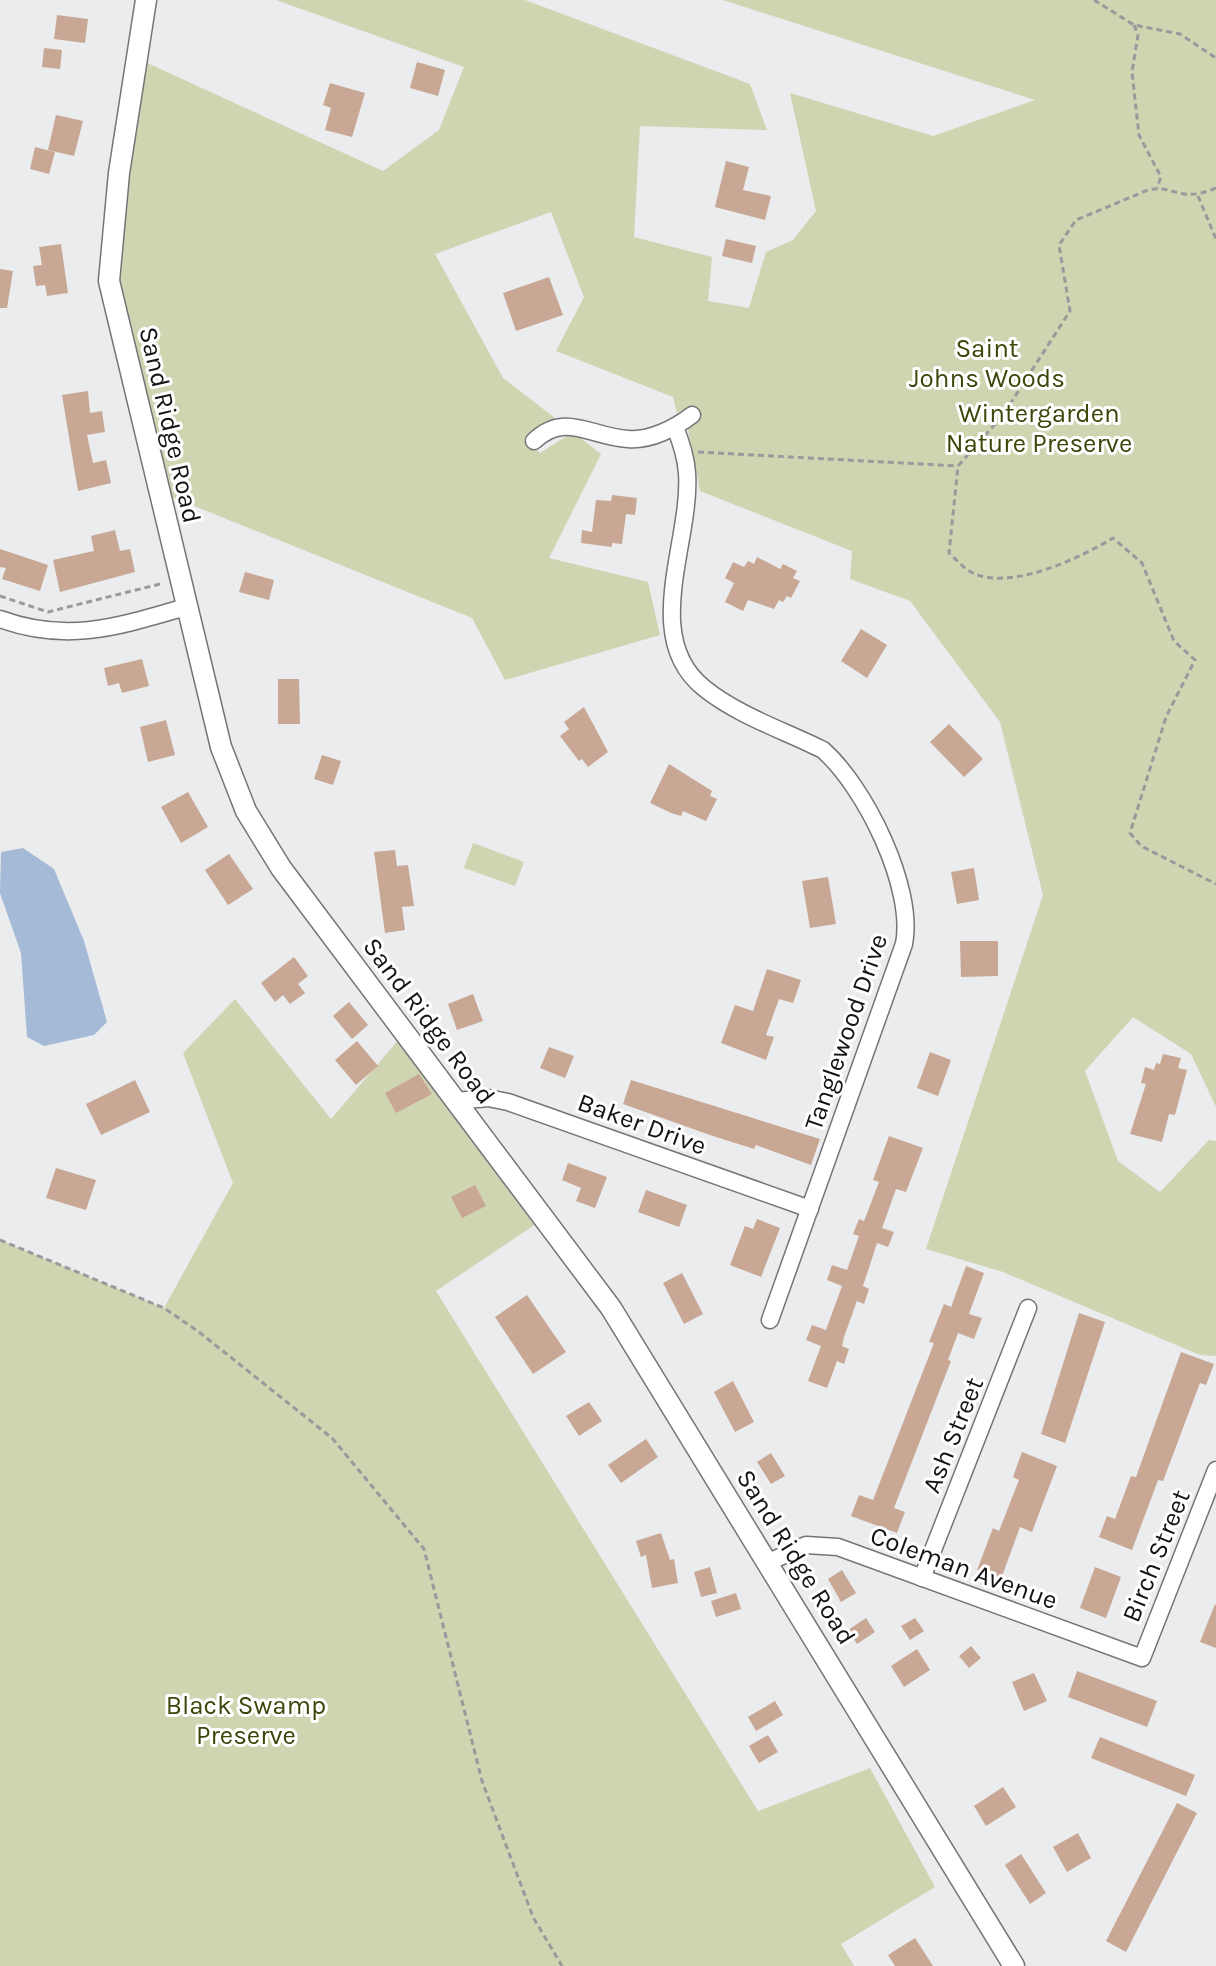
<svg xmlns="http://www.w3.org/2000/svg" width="1216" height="1966" font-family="Karla,sans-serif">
<rect width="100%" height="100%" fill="#eaecee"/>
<g fill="#cfd4b1">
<path d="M276 0H525L750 84 767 130 640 126 634 237 712 257 708 301 749 308 766 252 793 240 816 211 790 93 933 136 1035 100 723 0H1216V1107L1191 1054 1133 1017 1085 1071 1118 1161 1160 1192 1209 1140 1216 1141V1356L1200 1355 1003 1272 926 1249 1043 895 1000 722 910 601 850 579 852 551 700 491 684 409 677 413 673 397 556 351 584 297 551 212 435 254 503 378 555 418 524 440 540 453 573 432 601 454 549 558 648 582 660 635 505 680 472 618 172 497 123 304 117 260 118 214 145 62 383 171 439 130 464 67Z"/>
<path d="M473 843 524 862 515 886 464 868Z"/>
<path d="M235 999 331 1119 406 1031 545 1218 436 1291 758 1811 870 1768 935 1887 841 1944 854 1966H0V1240L164 1308 233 1183 183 1053Z"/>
</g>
<path fill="#a5bad6" d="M23 848 54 869 84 941 107 1022 94 1035 44 1046 27 1037 21 953 0 893 1 852Z"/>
<g fill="#c9a795">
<path d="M57 15 88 19 85 43 54 39Z"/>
<path d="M44 48 62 50 60 69 42 67Z"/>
<path d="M417 62 445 70 438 96 410 88Z"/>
<path d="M330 83 365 93 352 137 325 130 331 108 323 105Z"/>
<path d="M56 115 83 121 74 156 48 150Z"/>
<path d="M35 147 55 152 49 174 30 169Z"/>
<path d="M726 161 749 167 743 190 771 196 765 220 715 207Z"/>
<path d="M726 239 756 246 752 263 722 256Z"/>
<path d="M61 244 68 293 47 296 45 285 36 286 33 266 42 265 39 247Z"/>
<path d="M0 269 13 271 7 308H0Z"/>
<path d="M549 277 563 315 516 331 503 293Z"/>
<path d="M88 391 90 413 102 411 105 432 87 435 93 463 106 460 111 483 78 491 62 395Z"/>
<path d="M612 495 637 498 635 515 626 514 622 544 612 543V547L581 543 582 530 592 532 596 500 611 501Z"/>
<path d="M115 530 120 551 130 549 135 572 60 592 53 560 94 551 91 536Z"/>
<path d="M0 549 48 565 40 591 2 579 6 568 0 567Z"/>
<path d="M757 557 780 569 783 564 797 571 793 578 800 581 791 598 787 596 783 602 779 600 774 609 748 600 743 611 725 602 734 583 725 578 733 562 744 567 748 561 754 564Z"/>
<path d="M245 572 274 580 269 600 239 592Z"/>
<path d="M861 629 887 645 867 678 841 661Z"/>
<path d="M142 659 149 686 122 693 119 683 108 686 104 668Z"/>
<path d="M278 679H299L300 724H278Z"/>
<path d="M584 707 608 752 588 767 582 759 579 761 560 736 569 729 564 722Z"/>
<path d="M166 720 175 755 148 762 140 727Z"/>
<path d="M949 724 983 759 964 777 930 742Z"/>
<path d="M322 755 341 761 333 785 314 779Z"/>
<path d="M669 764 712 791 710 796 717 799 706 821 683 811 681 816 671 813 650 803Z"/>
<path d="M188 792 208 827 181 843 161 807Z"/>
<path d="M395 850 397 866 408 865 414 906 402 907 405 930 385 933 374 852Z"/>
<path d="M229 854 253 889 228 905 205 870Z"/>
<path d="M974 868 979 900 957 904 951 872Z"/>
<path d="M828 877 836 924 810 928 802 881Z"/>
<path d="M960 941H998V976L961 977Z"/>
<path d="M294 957 308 976 298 984 305 993 290 1004 283 995 275 1002 261 983Z"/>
<path d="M767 969 801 980 793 1003 779 999 766 1035 774 1037 766 1060 721 1043 735 1005 753 1011Z"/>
<path d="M473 994 483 1021 457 1030 448 1004Z"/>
<path d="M349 1002 368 1025 352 1039 333 1016Z"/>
<path d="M357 1041 378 1066 356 1085 335 1060Z"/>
<path d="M549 1047 574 1056 565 1078 540 1068Z"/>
<path d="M930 1052 951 1060 938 1096 917 1088Z"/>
<path d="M1163 1054 1181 1058 1178 1068 1187 1070 1175 1115 1169 1114 1162 1142 1130 1134 1146 1084 1141 1083 1145 1067 1154 1070 1156 1063 1160 1064Z"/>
<path d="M419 1074 432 1094 396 1113 385 1093Z"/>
<path d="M135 1080 150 1112 101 1135 86 1104Z"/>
<path d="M631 1080 820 1139 811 1165 756 1145 754 1149 710 1135 623 1104Z"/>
<path d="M889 1136 923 1148 906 1192 896 1189 882 1228 894 1232 888 1247 877 1243 863 1286 869 1289 864 1304 857 1301 844 1337 842 1346 849 1349 844 1364 837 1361 827 1388 808 1381 821 1346 806 1340 812 1325 826 1330 842 1286 827 1280 832 1265 847 1270 859 1236 853 1234 859 1219 864 1221 879 1182 873 1180Z"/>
<path d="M568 1163 607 1177 595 1208 576 1201 581 1188 562 1180Z"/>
<path d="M56 1168 96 1180 86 1210 46 1198Z"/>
<path d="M475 1185 486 1206 462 1218 451 1197Z"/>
<path d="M646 1190 687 1205 679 1227 638 1212Z"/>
<path d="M757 1219 780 1228 761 1277 730 1265 745 1226 753 1229Z"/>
<path d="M966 1266 984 1273 969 1314 982 1318 974 1339 958 1333 948 1360 951 1361 894 1508 905 1512 897 1533 851 1516 859 1495 873 1500 934 1343 929 1342 944 1304 951 1307Z"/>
<path d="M682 1273 703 1314 684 1324 663 1283Z"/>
<path d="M527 1295 566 1352 533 1374 495 1317Z"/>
<path d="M1079 1313 1105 1322 1065 1443 1041 1434Z"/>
<path d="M1181 1352 1214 1364 1206 1385 1200 1383 1163 1481 1158 1480 1132 1550 1099 1537 1107 1516 1115 1519 1131 1476 1136 1477Z"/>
<path d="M733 1381 754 1422 735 1432 714 1392Z"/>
<path d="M589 1402 602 1421 579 1436 566 1416Z"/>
<path d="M646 1439 658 1457 621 1483 608 1465Z"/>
<path d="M1022 1452 1057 1466 1032 1532 1020 1527 1001 1579 977 1570 993 1528 999 1531 1019 1480 1013 1477Z"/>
<path d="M771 1453 785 1476 771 1484 757 1462Z"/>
<path d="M661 1533 670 1560 674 1559 678 1583 652 1588 646 1555 641 1557 636 1541Z"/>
<path d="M710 1567 717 1593 701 1597 694 1572Z"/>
<path d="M1095 1567 1121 1577 1106 1618 1080 1608Z"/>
<path d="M842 1570 856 1593 841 1602 828 1579Z"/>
<path d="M736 1593 741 1609 716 1617 711 1601Z"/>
<path d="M1215 1604 1216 1605V1648L1200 1642Z"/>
<path d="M866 1618 875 1632 857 1644 848 1630Z"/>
<path d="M915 1618 924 1631 910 1640 901 1626Z"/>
<path d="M971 1646 981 1658 969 1668 959 1656Z"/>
<path d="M917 1649 930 1670 904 1687 891 1666Z"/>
<path d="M1077 1671 1157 1701 1147 1727 1068 1697Z"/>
<path d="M1034 1673 1047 1701 1024 1711 1012 1682Z"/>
<path d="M775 1701 783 1715 756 1731 748 1717Z"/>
<path d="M768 1735 778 1752 759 1763 749 1746Z"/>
<path d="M1100 1737 1195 1775 1186 1796 1091 1758Z"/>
<path d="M1003 1787 1016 1807 986 1826 974 1806Z"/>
<path d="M1177 1803 1197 1813 1126 1952 1106 1941Z"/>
<path d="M1078 1833 1091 1858 1067 1872 1053 1847Z"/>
<path d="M1021 1854 1046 1893 1030 1904 1005 1865Z"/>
<path d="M915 1938 933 1966H895L888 1955Z"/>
</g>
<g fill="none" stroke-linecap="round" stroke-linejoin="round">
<g stroke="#737577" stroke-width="19">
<g id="minor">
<path d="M675 427C681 442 686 457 687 473 692 541 640 637 704 688 737 715 785 731 823 750 865 787 915 888 904 944L770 1320"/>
<path d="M534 441C565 411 591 437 628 439 650 441 675 428 692 415"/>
<path d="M0 619C68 644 120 626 186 607"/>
<path d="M456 1101 488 1098 508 1102 810 1209"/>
<path d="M769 1562 806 1545 838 1547 1142 1658 1216 1470"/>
<path d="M922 1578 1028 1308"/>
</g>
</g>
<g stroke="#737577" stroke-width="23">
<path id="tertiary" d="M146 0 119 173 109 281 221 747 246 811 281 868 611 1308 1014 1966"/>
</g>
<g stroke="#989a9b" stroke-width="3" stroke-dasharray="6 4" stroke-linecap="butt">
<path d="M1094 0 1134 25 1180 34 1216 58"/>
<path d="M1134 25 1138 35 1132 72 1139 135 1161 177 1157 188"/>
<path d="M1216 188C1179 204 1174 184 1148 190L1076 220 1059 245 1070 311 1003 415 958 466 949 553C956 559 964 569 973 573 1011 591 1080 558 1113 538L1142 563 1174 641 1195 660 1166 717 1130 833 1141 846 1216 884"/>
<path d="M1198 196 1216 239"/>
<path d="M698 452 958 466"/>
<path d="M0 596 48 612 164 583"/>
<path d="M0 1240 164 1308 199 1332 332 1438 424 1549 482 1781 533 1917 562 1966"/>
</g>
<use href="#minor" stroke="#fff" stroke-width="16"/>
<use href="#tertiary" stroke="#fff" stroke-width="20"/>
</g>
<g text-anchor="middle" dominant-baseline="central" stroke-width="6" stroke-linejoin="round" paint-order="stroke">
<g font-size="26" fill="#3f4409" stroke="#fff">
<text x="987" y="348">Saint<tspan x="987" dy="30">Johns Woods</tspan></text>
<text x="1039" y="413">Wintergarden<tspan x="1039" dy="30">Nature Preserve</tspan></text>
<text x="246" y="1705">Black Swamp<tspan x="246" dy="30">Preserve</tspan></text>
</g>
<g font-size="26" fill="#131314" stroke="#fff">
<text transform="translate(170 425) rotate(77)">Sand Ridge Road</text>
<text transform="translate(429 1021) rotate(53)">Sand Ridge Road</text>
<text transform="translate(846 1032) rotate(-71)">Tanglewood Drive</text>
<text transform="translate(642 1124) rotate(20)">Baker Drive</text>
<text transform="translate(953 1435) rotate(-68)">Ash Street</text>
<text transform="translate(1156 1556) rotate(-68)">Birch Street</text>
<text transform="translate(796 1557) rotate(58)">Sand Ridge Road</text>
<text transform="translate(964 1568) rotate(20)">Coleman Avenue</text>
</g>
</g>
</svg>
